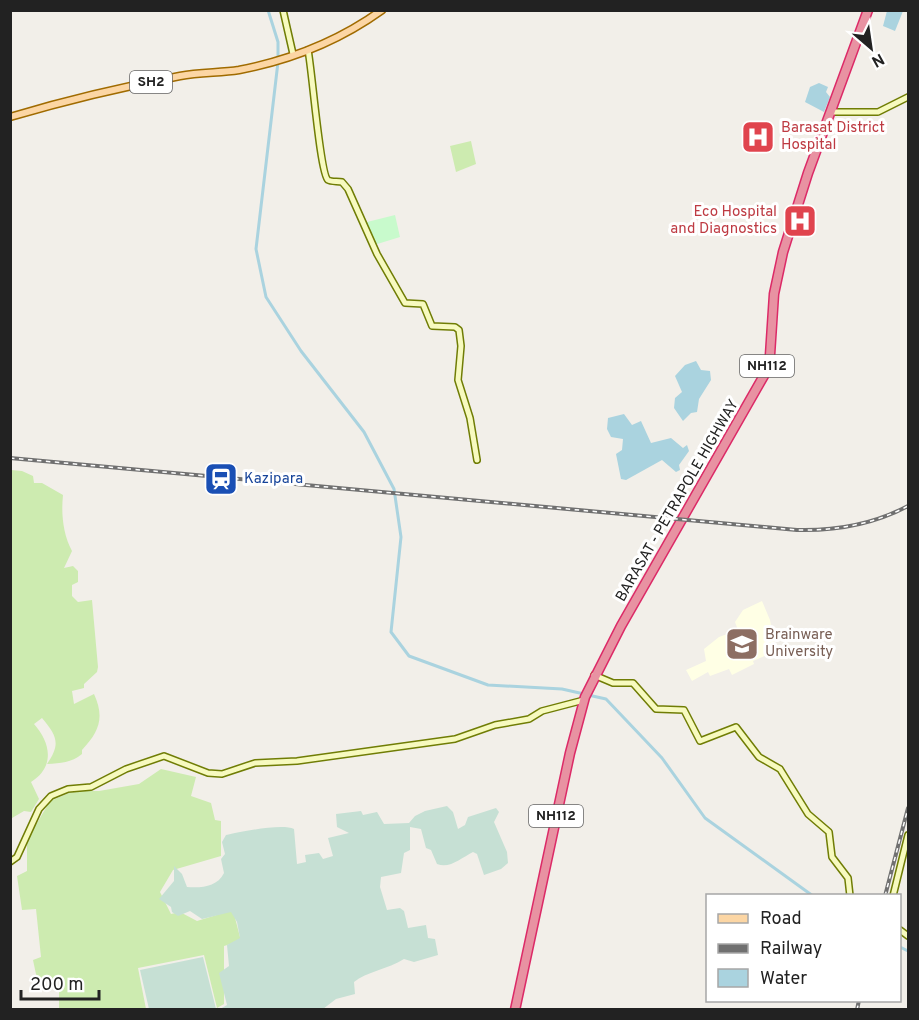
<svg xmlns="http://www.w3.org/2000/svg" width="919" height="1020" font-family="Overpass,sans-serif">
<rect width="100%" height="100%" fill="#f2efe9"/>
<path fill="#ffffe5" d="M762 601 770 620 776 651 753 661 754 664 732 675 729 669 710 676 708 672 692 681 686 670 706 661 704 649 719 637 738 630 735 622 743 610Z"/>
<g fill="#cdebb0">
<path d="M471 141 476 164 456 172 450 146Z"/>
<path d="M11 470 22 471 33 476 34 483H42L63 495C61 514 63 534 72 551L64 568 73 566 78 571V582L72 585V596L78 602 92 600 98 667 97 672 84 684V688L72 691 74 704 94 694C105 718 99 732 82 750V754C71 763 61 763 47 764 61 744 57 736 42 718L34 724C51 743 55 767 31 782L39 799 31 812 24 811 12 818Z"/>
<path d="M161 769 196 777 191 796 211 803 215 820 221 821V856L173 870 160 892 171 914 180 912 197 921 233 910 241 941 224 946V1004L217 1008 204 955 138 968 146 1009 59 1008V981L37 979 33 960 41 957 36 909 22 910 17 876 27 871V840L50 801 74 791H99L139 784Z"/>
</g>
<g fill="#c6e0d4">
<path d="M447 806 453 812 458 829 465 825 468 817 496 808 499 812 494 822 507 852 508 863 501 869 484 875 477 854 473 852C461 858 450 869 437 864L431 850 426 848 421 829 410 827V850L404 853 401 873 381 877 380 887 387 910 400 908 404 911 408 928 426 925 428 938 435 939 438 955 414 962 404 959C388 969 366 972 354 982L355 994 336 999 323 1009H220L227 1005 219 973 229 966 227 945 240 938 237 922 231 912 202 919 190 911 178 916 172 912 171 907 159 899 174 881V866L182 874 187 887C202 888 217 887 224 873L221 859 225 854 222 842 226 835C240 832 282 823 294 829L297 864 306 862 305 855 319 853 323 859 333 856 328 838 349 833 337 827 336 814 361 811 363 815 377 812 384 824 409 823 415 816 425 811Z"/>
<path d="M203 957 216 1009H149L140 970Z"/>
</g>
<path fill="#c8facc" d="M395 215 400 237 374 245 363 223Z"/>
<g fill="#aad3df">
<path d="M887 11H903L895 31 883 26Z"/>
<path d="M819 83 828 87 826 92 830 97 824 112 805 102 810 87Z"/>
<path d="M696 361 701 370 710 371 711 380 699 399 697 412 691 413 683 421 674 408 675 398 682 392 675 376 685 365Z"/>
<path d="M624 414 632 425 641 421 651 443 671 438 683 448 687 445 689 451 679 465 680 470 676 472 662 460 626 480 621 479 616 454 622 450 623 439 611 437 607 429 608 418Z"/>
</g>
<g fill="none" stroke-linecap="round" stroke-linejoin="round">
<g stroke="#aad3df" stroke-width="3">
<path d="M268 10 278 42V57"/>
<path d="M278 62 256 249 266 297 301 351 364 432 394 489 401 537 391 632 409 656 488 685 562 689 584 694"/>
<path d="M588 695 606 699 662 758 705 818 813 896"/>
<path d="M900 947 908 951"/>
</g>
<g stroke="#707d05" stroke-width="8">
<g id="secondary">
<path d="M283 10 293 54"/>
<path d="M308 50C312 69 320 174 328 180 331 182 338 181 342 182L348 189 377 254 405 303 423 304 432 326 455 327 459 330 461 346 458 380 470 418 477 460"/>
<path d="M833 112H878L908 97"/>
<path d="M594 675 613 683H633L656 709 684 710 700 741 736 727 759 757 780 769 808 814 829 832 832 857 848 878 850 896"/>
<path d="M10 862 17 857 39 809 51 796 68 789 91 787 126 769 164 756 208 773 222 774 255 763 297 761 455 739 495 725 529 719 542 711 584 700"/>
<path d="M893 896 908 835"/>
<path d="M900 930 908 936"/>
</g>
</g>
<g stroke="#a06b00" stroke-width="9">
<path id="primary" d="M10 117C67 100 122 87 180 76 200 72 220 73 239 70 291 60 339 41 382 10"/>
</g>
<g stroke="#dc2a67" stroke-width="11">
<path id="highway" d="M515 1010 570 753 585 697 621 626 766 372 770 355 774 294 783 252 808 173 868 10"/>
</g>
<use href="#secondary" stroke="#f7fabf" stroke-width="5"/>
<use href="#primary" stroke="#fcd6a4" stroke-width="6"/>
<use href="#highway" stroke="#e892a2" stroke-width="8"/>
<g stroke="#707070" stroke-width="4">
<g id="rail">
<path d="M10 458 797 530C836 531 874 524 908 506"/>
<path d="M885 896 908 808"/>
<path d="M857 1010 859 1000"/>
</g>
</g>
<use href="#rail" stroke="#fff" stroke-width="1.5" stroke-dasharray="4.5" stroke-linecap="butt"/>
</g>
<defs>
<g id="hospital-square" transform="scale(1.725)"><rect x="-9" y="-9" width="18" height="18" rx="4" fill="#e0444e" stroke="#fff"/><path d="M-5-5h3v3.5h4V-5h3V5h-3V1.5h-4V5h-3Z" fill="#fff"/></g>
<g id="station-square" transform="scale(1.725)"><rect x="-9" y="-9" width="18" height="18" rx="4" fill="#1a4fb4" stroke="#fff"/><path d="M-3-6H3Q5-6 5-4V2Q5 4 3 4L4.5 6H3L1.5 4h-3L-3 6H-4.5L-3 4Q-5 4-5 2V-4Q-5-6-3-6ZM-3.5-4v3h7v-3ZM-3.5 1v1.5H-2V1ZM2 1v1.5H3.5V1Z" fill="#fff"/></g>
<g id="university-square" transform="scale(1.725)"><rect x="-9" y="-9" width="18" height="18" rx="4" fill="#8d6e63" stroke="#fff"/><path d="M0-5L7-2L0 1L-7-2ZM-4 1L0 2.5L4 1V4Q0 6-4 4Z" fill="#fff"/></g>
</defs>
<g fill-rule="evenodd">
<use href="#hospital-square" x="758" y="137"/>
<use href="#hospital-square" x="800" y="221"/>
<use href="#station-square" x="221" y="479"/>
<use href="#university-square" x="742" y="644"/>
</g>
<g text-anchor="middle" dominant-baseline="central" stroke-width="6" stroke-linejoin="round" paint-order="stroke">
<g fill="#fff" stroke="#646464" stroke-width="1.5">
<rect x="130" y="71" width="42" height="22" rx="4.5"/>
<rect x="740" y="355" width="54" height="22" rx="4.5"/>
<rect x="529" y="805" width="54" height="22" rx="4.5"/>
</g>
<g font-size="14" font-weight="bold" fill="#222">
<text x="151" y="82">SH2</text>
<text x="767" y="366">NH112</text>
<text x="556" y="816">NH112</text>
</g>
<g font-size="15" fill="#be3a42" stroke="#fff" text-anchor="start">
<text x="781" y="128">Barasat District<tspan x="781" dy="17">Hospital</tspan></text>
<text x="777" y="212" text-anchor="end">Eco Hospital<tspan x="777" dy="17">and Diagnostics</tspan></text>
</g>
<g font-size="15" fill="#164399" stroke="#fff" text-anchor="start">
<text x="244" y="479">Kazipara</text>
</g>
<g font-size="15" fill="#222" stroke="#fff">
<text transform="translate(678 501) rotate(-60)">BARASAT - PETRAPOLE HIGHWAY</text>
</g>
<g font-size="15" fill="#785e54" stroke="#fff" text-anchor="start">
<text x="765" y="635">Brainware<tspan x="765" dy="17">University</tspan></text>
</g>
</g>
<rect width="919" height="1020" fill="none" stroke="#222222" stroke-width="24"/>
<rect x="706" y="894" width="195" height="108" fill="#ffffff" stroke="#a7a7a7" stroke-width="1.5"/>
<rect x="718" y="914" width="30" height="9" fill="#fcd6a4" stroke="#a7a7a7" stroke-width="1.5"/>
<text x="760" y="924" font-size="18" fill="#222222">Road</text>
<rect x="718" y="944" width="30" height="9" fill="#707070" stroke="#a7a7a7" stroke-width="1.5"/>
<text x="760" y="954" font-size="18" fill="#222222">Railway</text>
<rect x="718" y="969" width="30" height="18" fill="#aad3df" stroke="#a7a7a7" stroke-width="1.5"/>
<text x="760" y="984" font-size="18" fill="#222222">Water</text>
<g transform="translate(871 48) rotate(151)" stroke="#ffffff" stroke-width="4.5" paint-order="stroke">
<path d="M0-4.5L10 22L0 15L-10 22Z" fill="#222222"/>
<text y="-9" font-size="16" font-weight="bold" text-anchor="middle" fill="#222222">N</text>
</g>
<path d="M21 990v9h78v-9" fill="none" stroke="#222222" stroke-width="3"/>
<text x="30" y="990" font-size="18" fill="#222222" stroke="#ffffff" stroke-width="4.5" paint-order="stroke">200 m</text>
</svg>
